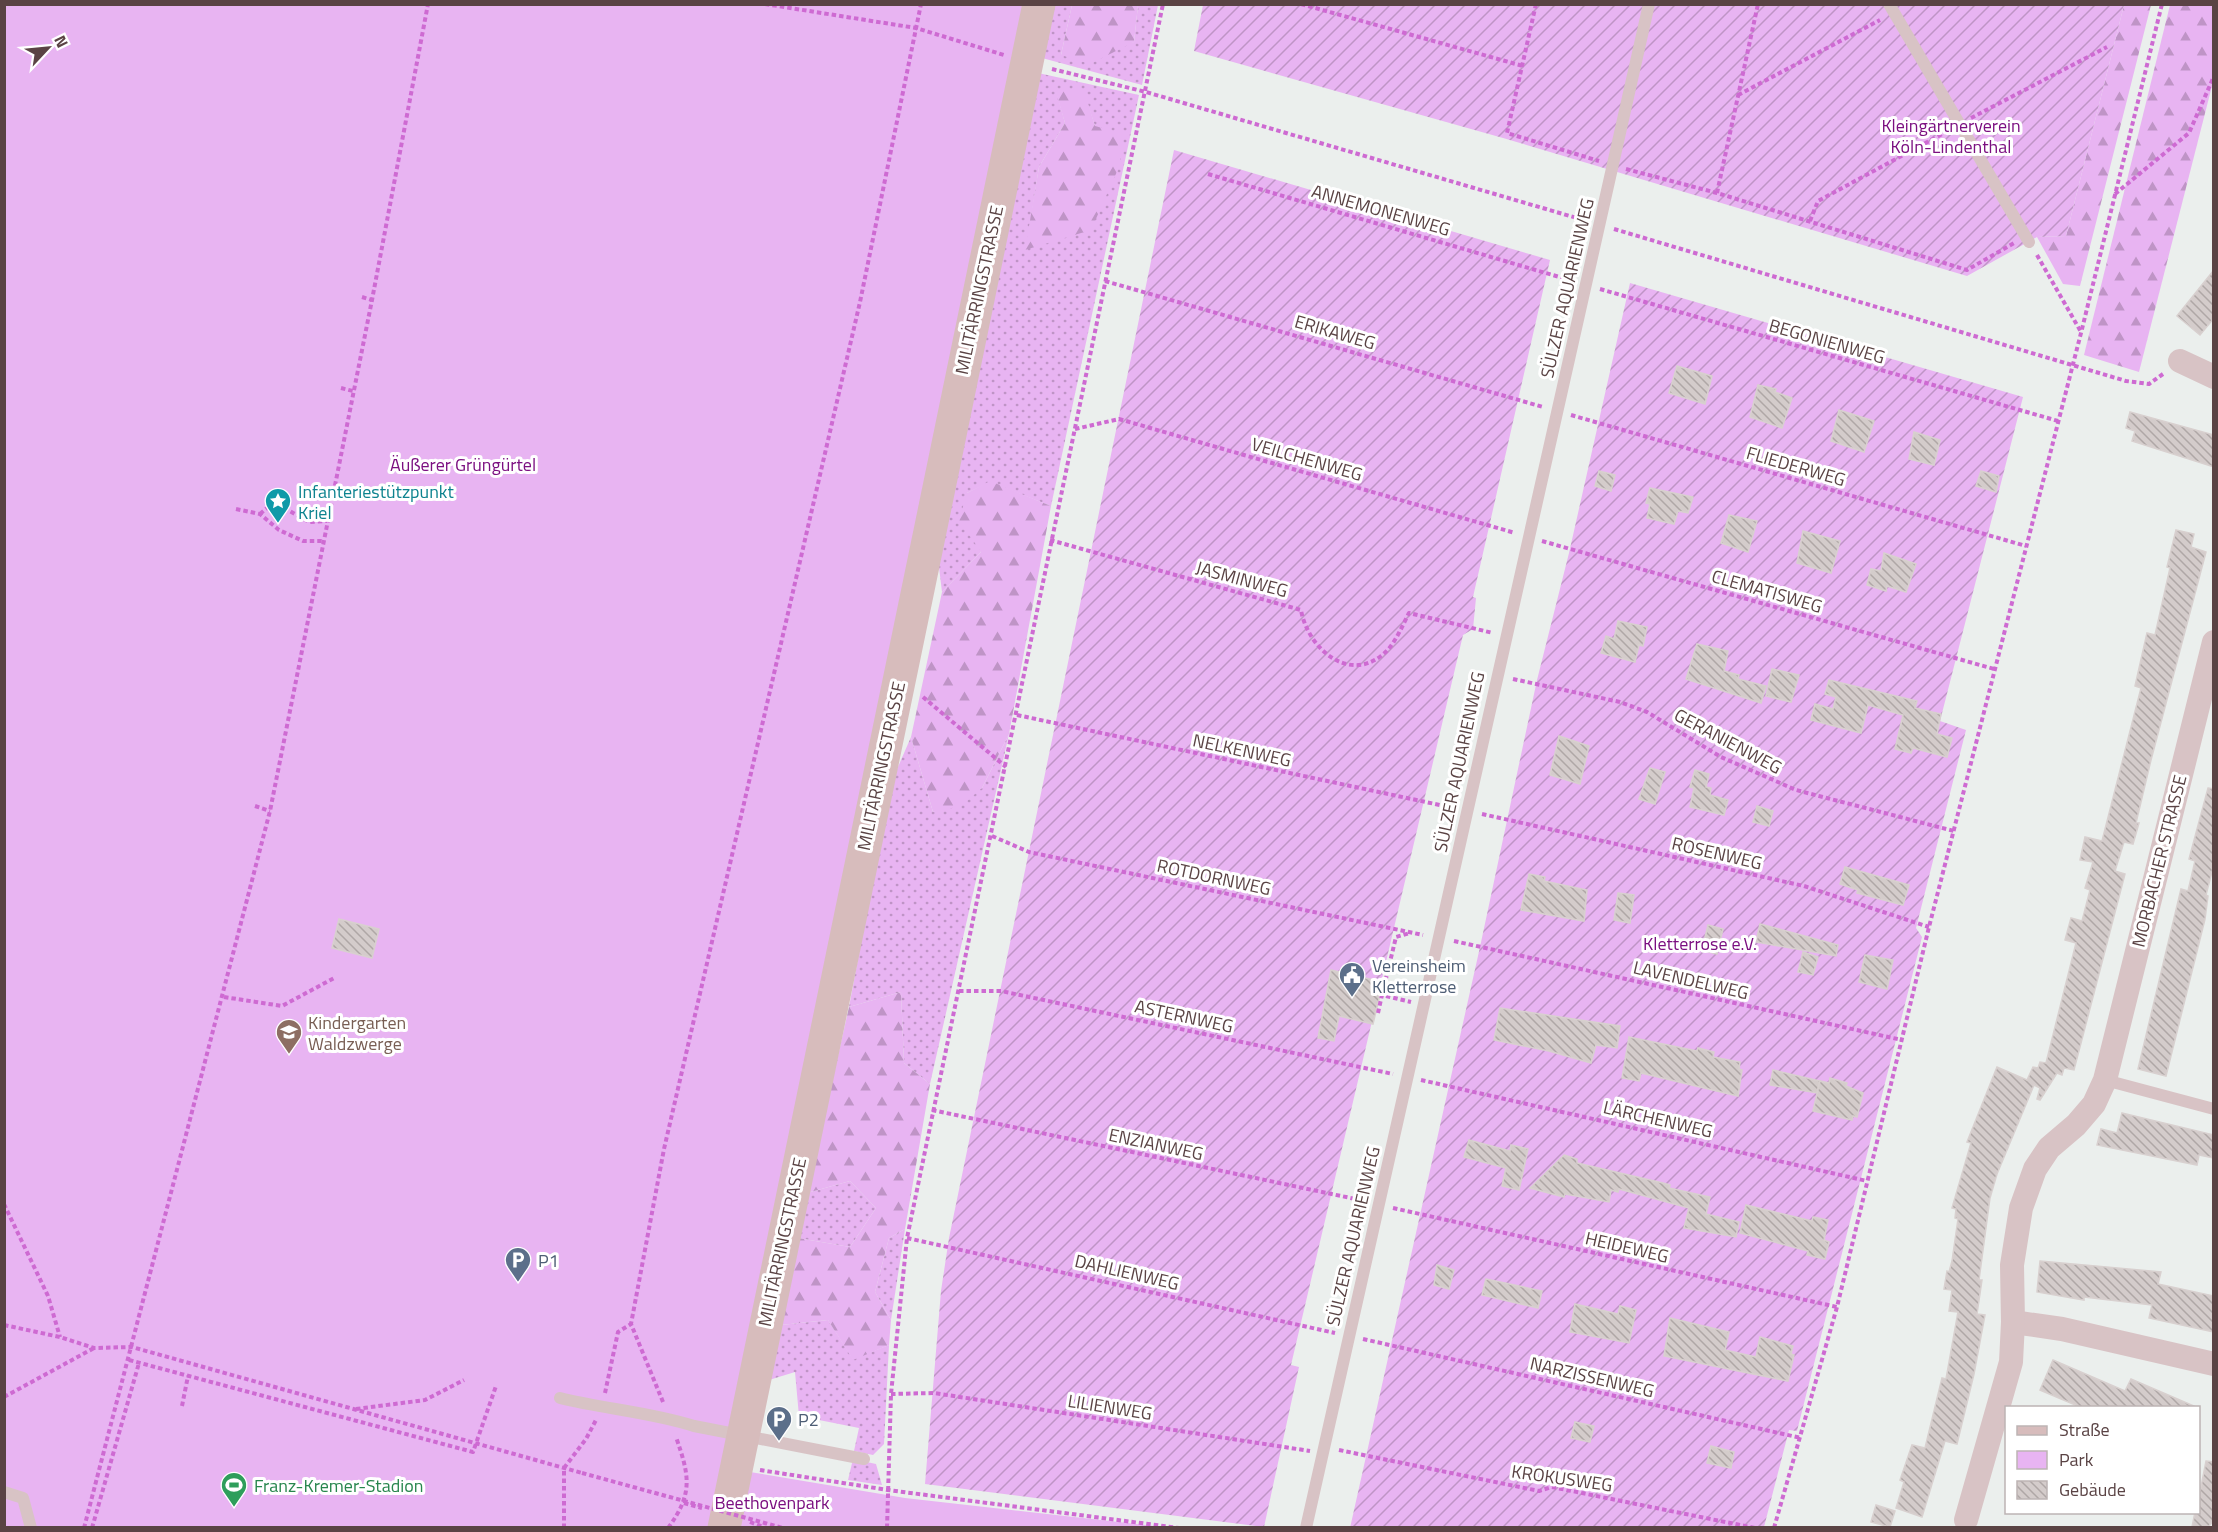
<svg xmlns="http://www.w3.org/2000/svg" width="2218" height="1532" font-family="'Titillium Web',sans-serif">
<defs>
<pattern id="grass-dots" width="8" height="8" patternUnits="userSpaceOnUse" patternTransform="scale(1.5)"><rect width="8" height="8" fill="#e8b4f2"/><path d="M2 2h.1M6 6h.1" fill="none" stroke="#bf94c6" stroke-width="1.8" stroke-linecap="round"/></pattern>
<pattern id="forest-firs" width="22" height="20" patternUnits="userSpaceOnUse" patternTransform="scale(1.5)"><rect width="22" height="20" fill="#e8b4f2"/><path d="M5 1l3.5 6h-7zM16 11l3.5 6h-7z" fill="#bf94c6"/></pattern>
<pattern id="garden-furrows" width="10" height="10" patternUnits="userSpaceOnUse" patternTransform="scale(1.5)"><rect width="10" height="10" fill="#e8b4f2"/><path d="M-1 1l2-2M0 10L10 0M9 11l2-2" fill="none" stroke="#bf94c6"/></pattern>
<pattern id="building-back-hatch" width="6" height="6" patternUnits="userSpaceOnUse" patternTransform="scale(1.5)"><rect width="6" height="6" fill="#d4cccb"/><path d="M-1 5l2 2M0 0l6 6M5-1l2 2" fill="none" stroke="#afa7a6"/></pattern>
</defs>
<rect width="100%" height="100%" fill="#ebefed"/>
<g fill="url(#grass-dots)" fill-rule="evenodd">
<path d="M1053 5H1072L1061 55 1134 42 1138 5H1158L1142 85 1042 58Z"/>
<path d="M1038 73 1139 95 1051 506 990 482 967 493 981 552 942 592 938 559ZM1056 90H1083L1095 126 1026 250 1039 167 1065 123Z"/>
<path d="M1009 734 930 1084 904 1063 901 992 849 1007 891 783 911 737 933 812 982 788Z"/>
<path d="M850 1181 876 1208 850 1247 798 1238 807 1193Z"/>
<path d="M905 1229 891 1320 875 1292 889 1238Z"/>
<path d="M828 1320 853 1359 889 1345 884 1444 873 1455 854 1451 859 1428 799 1416 795 1372 769 1380 781 1325Z"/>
<path d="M853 1459 876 1464 882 1485 848 1480Z"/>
</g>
<g fill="url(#forest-firs)">
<path d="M1072 5H1138L1134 42 1090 64 1061 55Z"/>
<path d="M2124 5H2151L2080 286 2063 284 2037 237 2066 236Z"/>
<path d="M2170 5H2213V82L2139 372 2084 355Z"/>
<path d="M1055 89 1084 90 1095 126 1124 134 1119 167 1091 230 1025 250 1039 167 1065 123Z"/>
<path d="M990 481 1051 506 1009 734 982 788 961 806 933 812 911 737 942 592 981 552 959 520 967 493Z"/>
<path d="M901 992 904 1063 930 1084 905 1229 889 1238 875 1292 891 1320 889 1345 853 1360 828 1320 781 1325 798 1238 850 1247 876 1208 850 1181 807 1193 849 1007Z"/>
</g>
<g fill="#e8b4f2">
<path d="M5 5H1027L710 1527 5 1528Z"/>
<path d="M750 1472 905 1498 1163 1527 737 1528Z"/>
</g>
<g fill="url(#garden-furrows)">
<path d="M1203 5H2124L2066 236 2037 237 1967 276 1503 138 1194 51Z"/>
<path d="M1174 150 1550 260 1473 597 1476 598 1473 629 1463 635 1291 1365 1299 1367 1264 1527 925 1484 941 1291 949 1238Z"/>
<path d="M1630 283 2023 397 1940 721 1966 730 1916 928 1922 937 1797 1431 1789 1430 1764 1527 1350 1528 1480 947 1537 680 1569 553Z"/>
</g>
<g fill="url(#building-back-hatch)" stroke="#d8d0cf" stroke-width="1.5">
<path d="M2214 270V318L2200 335 2177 316Z"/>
<path d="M1677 366 1712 376 1705 404 1669 393Z"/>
<path d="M1758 385 1776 389 1775 392 1792 398 1782 428 1750 417Z"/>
<path d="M1839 410 1874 421 1864 452 1831 441Z"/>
<path d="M2130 412 2214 435V467L2132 441 2135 431 2126 428Z"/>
<path d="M1914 432 1940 440 1934 465 1909 459Z"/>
<path d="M1599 471 1615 475 1611 491 1595 486Z"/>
<path d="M1981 471 1999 476 1996 492 1976 486Z"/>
<path d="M1650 488 1693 497 1688 513 1678 511 1674 524 1647 518 1650 504 1646 503Z"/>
<path d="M1729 515 1757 521 1748 552 1721 543Z"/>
<path d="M2176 530 2194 534 2191 547 2206 552 2151 760 2136 823H2139L2133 844 2124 842 2115 871 2125 874 2074 1070 2064 1068 2062 1075 2057 1073 2040 1100 2037 1099 2040 1088 2034 1085 1997 1174 1990 1198 1979 1280H1982L1977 1314 1985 1315 1974 1374 1957 1444 1945 1441 1922 1517 1896 1508 1904 1482 1900 1480 1912 1445 1925 1448 1942 1378 1946 1379 1958 1312 1949 1311 1952 1290 1944 1289 1947 1271 1949 1272 1952 1261 1958 1219 1955 1218 1956 1209 1952 1208 1971 1143 1967 1142 1997 1067 2027 1080 2033 1067 2038 1068 2040 1062 2046 1063 2076 943 2065 940 2071 918 2082 921 2090 890 2085 888 2093 862 2080 860 2085 837 2102 841 2141 688 2135 686 2142 655 2147 633 2155 635 2170 568 2167 567Z"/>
<path d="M1803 531 1840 541 1831 573 1797 563Z"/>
<path d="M1884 553 1916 564 1906 592 1887 586 1886 591 1867 585 1871 569 1881 571Z"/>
<path d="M1618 621 1647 627 1643 646 1639 645 1635 662 1601 653 1606 636 1614 639Z"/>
<path d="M1697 644 1728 651 1724 671 1739 675 1738 679 1766 686 1761 703 1686 679Z"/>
<path d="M1772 669 1799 675 1791 702 1766 696Z"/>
<path d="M1829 680 1917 701 1915 708 1941 714 1937 734 1952 738 1947 757 1913 748 1911 753 1895 749 1903 715 1868 705 1861 733 1811 720 1815 704 1833 709 1836 697 1825 694Z"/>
<path d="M1559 736 1589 746 1580 784 1550 775Z"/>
<path d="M1650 768 1665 772 1655 804 1639 799Z"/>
<path d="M1695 770 1709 774 1706 787 1711 788 1710 795 1728 800 1724 815 1690 807 1694 788 1690 787Z"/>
<path d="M2208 788 2214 789V864L2206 895 2208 896 2205 919 2166 1076 2138 1069 2181 889 2188 891 2195 861 2189 859Z"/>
<path d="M1757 806 1773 811 1769 826 1753 822Z"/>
<path d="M1845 867 1909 885 1903 905 1857 893 1858 890 1840 884Z"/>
<path d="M1529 874 1545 877 1544 881 1587 890 1584 921 1521 910Z"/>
<path d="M1618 893 1634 895 1630 923 1614 920Z"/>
<path d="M339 919 379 929 372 958 332 948Z"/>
<path d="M1760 924 1838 945 1836 956 1756 942Z"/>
<path d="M1708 925 1723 929 1717 954 1702 950Z"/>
<path d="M1803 952 1818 957 1813 975 1798 972Z"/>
<path d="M1865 955 1893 960 1887 989 1859 982Z"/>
<path d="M1331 970 1383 982 1373 1024 1339 1016 1334 1041 1318 1038Z"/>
<path d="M1500 1008 1620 1026 1617 1048 1596 1045 1591 1063 1549 1051 1494 1040Z"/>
<path d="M1629 1037 1697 1051 1698 1048 1714 1052 1713 1057 1740 1062 1739 1069 1742 1070 1738 1096 1641 1073 1639 1081 1622 1078Z"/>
<path d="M1773 1070 1820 1081 1817 1093 1770 1085Z"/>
<path d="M1830 1078 1847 1083 1846 1086 1863 1093 1857 1117 1853 1116 1852 1120 1813 1111 1820 1081 1829 1083Z"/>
<path d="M2122 1113 2214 1135V1158L2199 1155 2197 1165 2097 1145 2101 1129 2117 1133Z"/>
<path d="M1469 1140 1510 1151 1511 1145 1528 1149 1519 1190 1502 1186 1506 1168 1464 1157Z"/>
<path d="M1564 1155 1577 1159V1163L1663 1183 1670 1185 1669 1188 1710 1197 1706 1214 1739 1222 1736 1237 1684 1228 1689 1208 1619 1189 1618 1192 1611 1190 1609 1202 1565 1194 1564 1197 1530 1188Z"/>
<path d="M1746 1205 1812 1221 1813 1217 1828 1220 1824 1240 1829 1242 1825 1259 1807 1255 1808 1251 1740 1233Z"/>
<path d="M2040 1261 2161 1272 2158 1284 2214 1296V1332L2149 1318 2152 1305 2084 1297V1300L2037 1292Z"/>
<path d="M1437 1265 1454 1270 1449 1289 1434 1285Z"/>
<path d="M1486 1279 1542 1291 1538 1308 1482 1295Z"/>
<path d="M1575 1304 1618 1314 1620 1306 1636 1310 1629 1343 1570 1332Z"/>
<path d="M1670 1318 1729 1332 1725 1350 1756 1357 1760 1337 1793 1346 1791 1354 1794 1355 1788 1381 1664 1356Z"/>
<path d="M2053 1360 2125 1391 2131 1379 2196 1407H2080L2040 1390Z"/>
<path d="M1575 1422 1594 1426 1590 1442 1571 1438Z"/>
<path d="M1711 1446 1734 1452 1731 1468 1707 1463Z"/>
<path d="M2206 1461 2214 1462V1520L2208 1527H2192L2195 1512H2199V1497Z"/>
<path d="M1876 1505 1895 1511 1890 1527 1871 1522Z"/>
</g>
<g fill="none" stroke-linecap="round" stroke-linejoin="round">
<g stroke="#ce6ad2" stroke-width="4" stroke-dasharray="4.5 3" stroke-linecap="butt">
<path d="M765 4 916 28 1004 55"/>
<path d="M1301 4 1523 66"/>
<path d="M1536 4 1507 133 1599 161"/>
<path d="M1052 69 1146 92 1587 221"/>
<path d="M1738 95 1880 20"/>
<path d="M1971 118 2107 47"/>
<path d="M1626 169 1717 193 1967 270 2014 243"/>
<path d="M1208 174 1573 281"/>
<path d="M1717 193 1758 4"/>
<path d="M2115 194 2189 133 2214 76"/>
<path d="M1810 221 1818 201 1946 132"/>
<path d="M1614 229 2126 381 2149 384 2163 374"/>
<path d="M2037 255 2081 332"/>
<path d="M1105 281 1543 407"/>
<path d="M1600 289 2058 421"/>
<path d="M362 297 372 300"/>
<path d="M341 388 353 391"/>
<path d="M1571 415 2026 546"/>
<path d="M1075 429 1119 419 1515 533"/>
<path d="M236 509 260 514 279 530 303 541H324"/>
<path d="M260 514 274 502 309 522 327 521"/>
<path d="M1050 540 1301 610C1307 645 1345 683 1381 656 1394 647 1402 626 1409 613L1493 633"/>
<path d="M1542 541 1994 669"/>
<path d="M1513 679 1620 702 1647 712 1721 757 1796 790 1954 831"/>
<path d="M923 697 1006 767"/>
<path d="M1017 715 1454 808"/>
<path d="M255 806 270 811"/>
<path d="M1482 814 1804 886 1929 927"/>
<path d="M992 836 1029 852 1423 935"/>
<path d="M1454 941 1902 1040"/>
<path d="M959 991H1001L1393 1074"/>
<path d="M1382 995 1396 937 1410 933"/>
<path d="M224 997 282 1006 336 977"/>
<path d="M1378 1013 1382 995 1411 1002"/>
<path d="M1421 1080 1867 1181"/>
<path d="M932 1110 1365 1201"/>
<path d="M4 1204 48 1296 60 1337"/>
<path d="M1393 1208 1837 1307"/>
<path d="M907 1238 1335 1333"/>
<path d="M4 1325 60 1337 94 1348 132 1347 582 1473"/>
<path d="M1363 1339 1801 1438"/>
<path d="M129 1360 473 1452 496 1386"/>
<path d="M605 1393 618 1332 631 1324"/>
<path d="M891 1394 934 1393 1310 1451"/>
<path d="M4 1397 94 1348"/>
<path d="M663 1402 631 1324 664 1149 860 302 921 4"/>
<path d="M182 1406 188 1376"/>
<path d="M356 1409 425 1400 464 1380"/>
<path d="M1339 1450 1539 1491 1552 1487 1755 1528"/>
<path d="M760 1470 888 1490 1179 1528"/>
<path d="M684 1503 702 1508"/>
<path d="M750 1522 766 1528"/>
<path d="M84 1528 270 811 372 300 428 4"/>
<path d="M92 1528 139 1363"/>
<path d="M564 1528V1468L586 1439 596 1420"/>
<path d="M668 1528C694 1493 689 1475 676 1437"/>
<path d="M887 1528 891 1394 907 1238 1163 4"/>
<path d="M1774 1528 1837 1307 1929 927 2081 333 2162 4"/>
</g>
<g stroke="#d8c3c5" stroke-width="12">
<path d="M1889 4 2029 242"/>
<path d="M2105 1080 2214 1109"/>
<path d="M560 1398C604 1409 650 1412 694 1426L864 1459"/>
<path d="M4 1492 23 1498 31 1528"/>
<path d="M1306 1528 1649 4"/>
</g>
<g stroke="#d8c3c5" stroke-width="24">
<path d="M2180 361 2214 377"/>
<path d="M2013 1322 2062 1329 2214 1364"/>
<path d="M1966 1520 2011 1362 2013 1322 2012 1265 2021 1208 2035 1169 2049 1148 2076 1125 2094 1104 2105 1080 2214 642"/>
</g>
<path stroke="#d7bcbc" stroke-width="33" d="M724 1528 1039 4"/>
<path stroke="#ce6ad2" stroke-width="4" stroke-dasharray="4.5 3" stroke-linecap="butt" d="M582 1473 783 1528"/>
</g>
<defs>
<g id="sight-pin" transform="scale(1.35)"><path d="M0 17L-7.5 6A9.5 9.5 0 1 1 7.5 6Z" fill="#0f9aa8" stroke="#fff"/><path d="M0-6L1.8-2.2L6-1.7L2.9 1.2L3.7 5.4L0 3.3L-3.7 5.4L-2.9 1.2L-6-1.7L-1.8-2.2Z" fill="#fff"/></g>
<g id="civic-pin" transform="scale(1.35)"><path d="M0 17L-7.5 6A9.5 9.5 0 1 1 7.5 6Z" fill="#5c6f8a" stroke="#fff"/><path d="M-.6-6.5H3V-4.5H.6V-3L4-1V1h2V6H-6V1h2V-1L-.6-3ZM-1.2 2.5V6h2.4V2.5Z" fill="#fff"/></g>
<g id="school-pin" transform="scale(1.35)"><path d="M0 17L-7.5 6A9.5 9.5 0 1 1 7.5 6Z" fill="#8d6e63" stroke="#fff"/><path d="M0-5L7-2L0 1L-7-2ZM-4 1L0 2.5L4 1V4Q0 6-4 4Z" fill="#fff"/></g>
<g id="parking-pin" transform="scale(1.35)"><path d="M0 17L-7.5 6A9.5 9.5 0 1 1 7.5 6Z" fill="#5c6f8a" stroke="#fff"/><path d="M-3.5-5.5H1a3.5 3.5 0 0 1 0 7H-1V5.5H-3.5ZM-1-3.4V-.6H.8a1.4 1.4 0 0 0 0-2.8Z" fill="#fff"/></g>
<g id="stadium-pin" transform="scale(1.35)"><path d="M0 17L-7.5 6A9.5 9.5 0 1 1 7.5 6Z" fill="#2e9e5b" stroke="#fff"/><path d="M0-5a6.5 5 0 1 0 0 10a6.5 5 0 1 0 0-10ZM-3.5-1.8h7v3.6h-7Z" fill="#fff"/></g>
</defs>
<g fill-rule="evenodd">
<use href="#sight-pin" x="278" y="501"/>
<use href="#civic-pin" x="1352" y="975"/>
<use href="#school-pin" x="289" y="1032"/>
<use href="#parking-pin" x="518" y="1260"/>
<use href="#parking-pin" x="779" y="1419"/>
<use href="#stadium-pin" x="234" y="1485"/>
</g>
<g text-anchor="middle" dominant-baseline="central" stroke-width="6" stroke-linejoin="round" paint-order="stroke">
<g font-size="18" fill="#7b0f80" stroke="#fff">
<text x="1951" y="125">Kleingärtnerverein<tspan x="1951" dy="21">Köln-Lindenthal</tspan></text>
<text x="463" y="464">Äußerer Grüngürtel</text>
<text x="1700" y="943">Kletterrose e.V.</text>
<text x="772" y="1502">Beethovenpark</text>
</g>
<g font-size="18" fill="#5a4344" stroke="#fff">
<text transform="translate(1381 210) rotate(16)">ANNEMONENWEG</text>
<text transform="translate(1567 288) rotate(-77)">SÜLZER AQUARIENWEG</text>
<text transform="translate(979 290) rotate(-78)">MILITÄRRINGSTRASSE</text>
<text transform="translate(1335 332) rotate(16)">ERIKAWEG</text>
<text transform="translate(1827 341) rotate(16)">BEGONIENWEG</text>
<text transform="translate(1307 459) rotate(16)">VEILCHENWEG</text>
<text transform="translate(1796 466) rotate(16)">FLIEDERWEG</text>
<text transform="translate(1242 579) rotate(15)">JASMINWEG</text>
<text transform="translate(1767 591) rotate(16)">CLEMATISWEG</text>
<text transform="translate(1728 741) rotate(28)">GERANIENWEG</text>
<text transform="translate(1242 750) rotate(12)">NELKENWEG</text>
<text transform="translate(1459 762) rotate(-78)">SÜLZER AQUARIENWEG</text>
<text transform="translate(881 766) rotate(-78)">MILITÄRRINGSTRASSE</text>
<text transform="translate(1717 853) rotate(13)">ROSENWEG</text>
<text transform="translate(2159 861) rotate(-76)">MORBACHER STRASSE</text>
<text transform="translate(1214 877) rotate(12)">ROTDORNWEG</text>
<text transform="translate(1691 980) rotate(13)">LAVENDELWEG</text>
<text transform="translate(1184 1016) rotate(12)">ASTERNWEG</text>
<text transform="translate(1658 1119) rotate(13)">LÄRCHENWEG</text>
<text transform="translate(1156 1144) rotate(12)">ENZIANWEG</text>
<text transform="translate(1353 1236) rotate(-77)">SÜLZER AQUARIENWEG</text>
<text transform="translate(782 1242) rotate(-78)">MILITÄRRINGSTRASSE</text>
<text transform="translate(1627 1247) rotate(13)">HEIDEWEG</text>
<text transform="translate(1127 1272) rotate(13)">DAHLIENWEG</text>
<text transform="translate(1592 1377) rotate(13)">NARZISSENWEG</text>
<text transform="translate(1110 1407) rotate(9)">LILIENWEG</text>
<text transform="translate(1562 1478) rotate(8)">KROKUSWEG</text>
</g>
<g font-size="18" fill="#0d838f" stroke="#fff" text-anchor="start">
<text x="298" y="491">Infanteriestützpunkt<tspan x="298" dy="21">Kriel</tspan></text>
</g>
<g font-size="18" fill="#4e5e75" stroke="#fff" text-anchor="start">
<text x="1372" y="965">Vereinsheim<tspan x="1372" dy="21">Kletterrose</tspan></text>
<text x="538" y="1260">P1</text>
<text x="798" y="1419">P2</text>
</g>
<g font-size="18" fill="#785e54" stroke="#fff" text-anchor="start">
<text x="308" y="1022">Kindergarten<tspan x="308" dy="21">Waldzwerge</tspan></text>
</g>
<g font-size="18" fill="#27864d" stroke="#fff" text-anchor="start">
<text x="254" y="1485">Franz-Kremer-Stadion</text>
</g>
</g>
<rect width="2218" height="1532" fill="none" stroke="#5a4344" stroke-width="12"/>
<rect x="2005" y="1406" width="195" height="108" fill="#ffffff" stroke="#bdb4b4" stroke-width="1.5"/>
<rect x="2017" y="1426" width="30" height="9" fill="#d7bcbc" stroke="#bdb4b4" stroke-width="1.5"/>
<text x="2059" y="1436" font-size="18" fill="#5a4344">Straße</text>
<rect x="2017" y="1451" width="30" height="18" fill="#e8b4f2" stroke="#bdb4b4" stroke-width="1.5"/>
<text x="2059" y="1466" font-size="18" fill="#5a4344">Park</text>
<rect x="2017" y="1481" width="30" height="18" fill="url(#building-back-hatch)" stroke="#bdb4b4" stroke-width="1.5"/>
<text x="2059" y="1496" font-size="18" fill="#5a4344">Gebäude</text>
<g transform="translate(48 48) rotate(64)" stroke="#ffffff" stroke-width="4.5" paint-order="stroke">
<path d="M0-4.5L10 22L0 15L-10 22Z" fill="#5a4344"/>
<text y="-9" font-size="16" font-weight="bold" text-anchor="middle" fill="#5a4344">N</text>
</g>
</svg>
